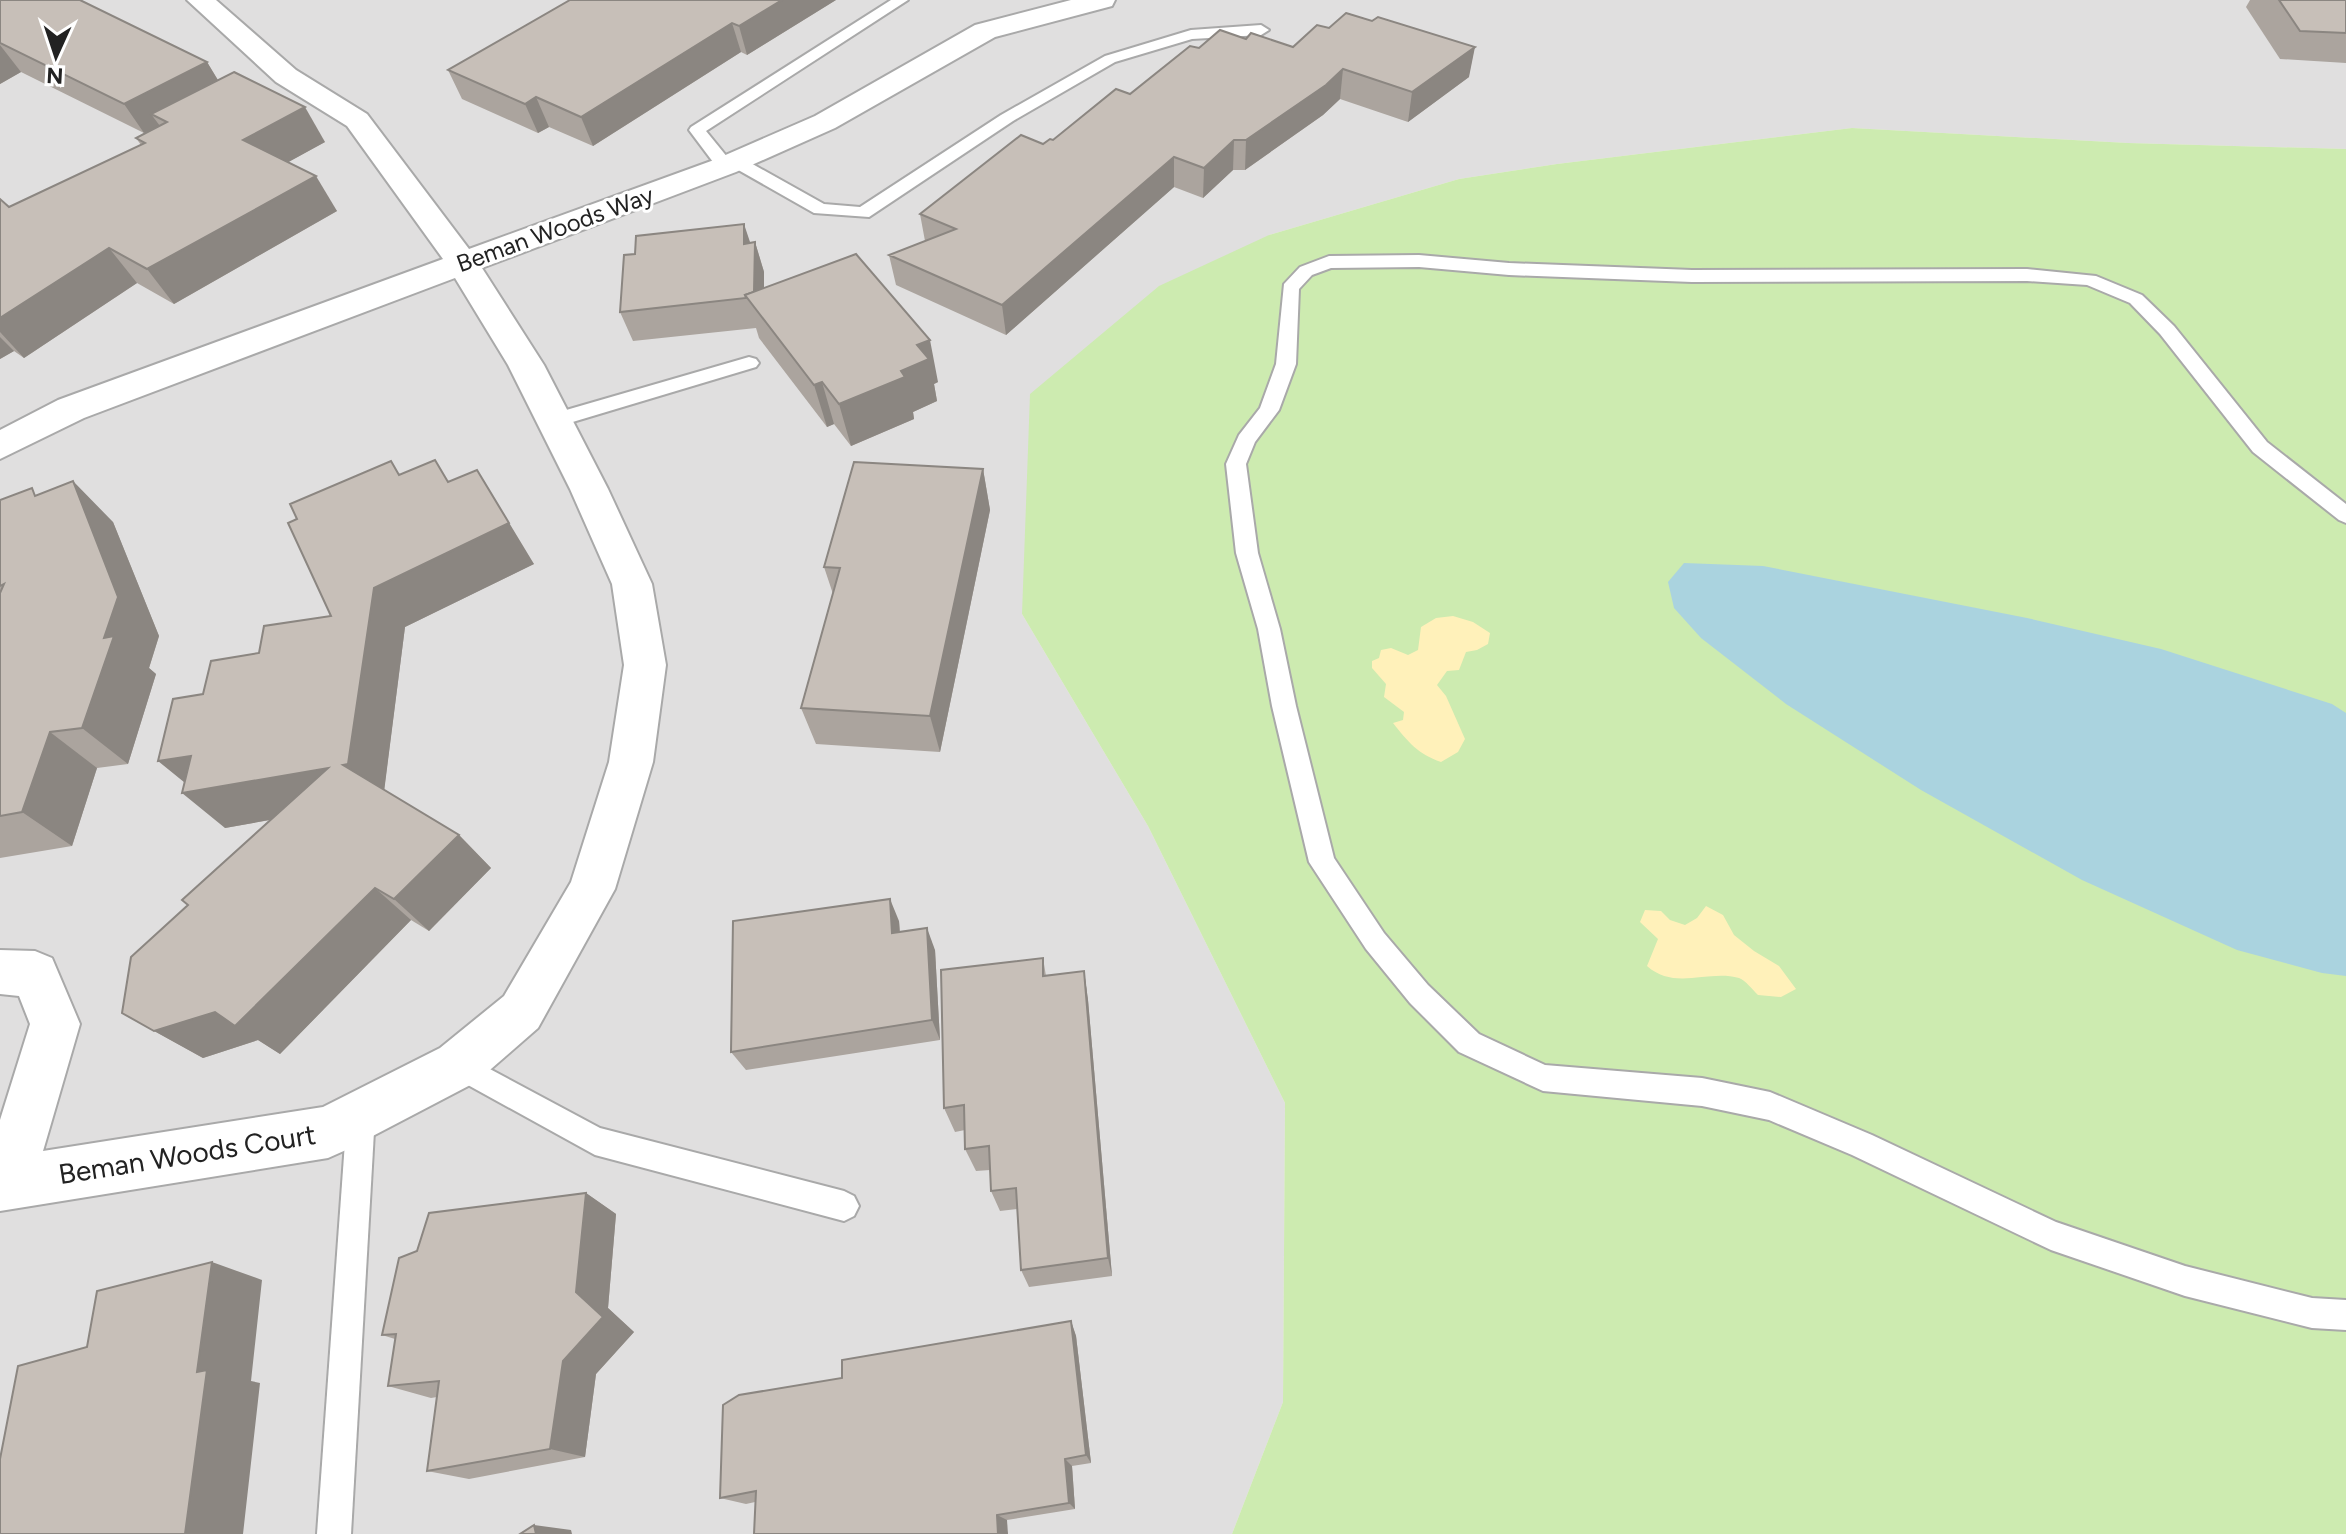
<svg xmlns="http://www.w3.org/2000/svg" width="2346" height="1534" font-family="Figtree,sans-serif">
<rect width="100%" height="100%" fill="#f2efe9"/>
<path fill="#e0dfdf" d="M0 0H2346V149L2128 143 1852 128 1557 164 1459 179 1269 235 1022 614 1148 826 1285 1103 1283 1402 1232 1534H0Z"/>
<path fill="#cdebb0" d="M1852 128 2128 143 2346 149V1534H1232L1283 1402 1285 1103 1148 826 1022 614 1030 394 1159 286 1269 235 1459 179 1557 164Z"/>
<g fill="#fff1ba">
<path d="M1453 616 1473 622 1490 633 1488 644 1477 650 1466 652 1459 670 1447 671 1437 685 1446 696 1465 739 1458 752 1441 762C1418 754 1408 742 1393 723L1403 720 1404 712 1384 697 1386 684 1372 668V661L1379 658 1381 650 1391 648 1408 655 1418 650 1421 627 1436 618Z"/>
<path d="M1706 906 1723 915 1734 935 1754 951 1779 966 1796 989 1781 997 1758 995C1752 989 1746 981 1739 978 1708 969 1675 991 1647 966L1658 939 1640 922 1645 910 1661 911 1670 920 1685 925 1697 918Z"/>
</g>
<path fill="#aad3df" d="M1684 563 1763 566 2027 618 2161 649 2332 704 2346 713V976L2322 973 2237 950 2082 880 1921 790 1786 704 1701 638 1674 608 1668 582Z"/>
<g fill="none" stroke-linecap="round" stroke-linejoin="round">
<g stroke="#a9a9a9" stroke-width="4">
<g id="lane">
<path d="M891 0H908L706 131 728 158 740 157 824 204 860 207 1001 115 1105 56 1191 30 1261 25 1269 30 1261 35 1192 39 1115 62 1013 121 869 217 814 213 733 167 725 171 719 170 689 130 691 127Z"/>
<path d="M1419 255 1509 263 1692 270 2027 269 2096 276 2142 295 2174 326 2267 442 2346 504V523L2339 520 2253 452 2160 334 2130 303 2087 285 2027 281 1692 282 1509 275 1419 267 1331 268 1312 275 1299 289 1296 364 1279 410 1255 442 1246 464 1258 553 1280 629 1296 706 1334 858 1384 933 1428 985 1479 1034 1545 1065 1702 1078 1770 1092 1872 1135 2056 1222 2185 1266 2312 1298 2346 1300V1330L2312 1328 2185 1296 2051 1250 1852 1155 1769 1120 1702 1106 1543 1091 1459 1052 1410 1003 1366 949 1309 862 1272 706 1258 629 1236 553 1226 464 1239 435 1260 408 1276 364 1284 284 1300 267 1329 256Z"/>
<path d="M749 357 756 359 759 363 756 367 556 427 546 420 549 415Z"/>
<path d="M458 1052 600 1128 844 1191 854 1196 859 1206 854 1216 844 1221 595 1155 448 1074 444 1065 448 1056Z"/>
<path d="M361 1100 371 1104 375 1114 351 1534H317L347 1114 351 1104Z"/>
</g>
</g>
<g stroke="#a9a9a9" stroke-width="4">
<path id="street" d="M187 0H216L296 70 367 114 469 249 714 160 815 116 975 25 1071 0H1115L1112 6 995 37 835 128 736 172 482 268 544 365 608 489 652 584 666 665 653 762 615 889 538 1028 476 1082 346 1150 328 1158 0 1211V1120L30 1024 19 996 0 994V950L35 951 52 958 80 1024 43 1151 323 1107 440 1048 504 996 571 882 609 762 624 665 612 584 570 489 508 365 455 278 84 418 0 459V430L58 400 443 259 347 126 276 82Z"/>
</g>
<use href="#lane" fill="#fff" fill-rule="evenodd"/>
<use href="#street" fill="#fff" fill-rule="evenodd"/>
</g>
<g fill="#aba49e">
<path d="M0 0 207 62 218 80 325 142 288 162 337 211 174 304 137 283 24 358 14 351 0 359V199L9 207 141 145 136 138 144 133 21 72 0 84Z"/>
<path d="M836 0 747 55 741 52 593 146 549 127 538 133 462 99 448 70Z"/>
<path d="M2250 0H2346V63L2280 59 2246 7Z"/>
<path d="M1246 39 1469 77 1408 122 1340 99 1323 115 1245 170H1233L1203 198 1174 187 1006 335 896 285 889 255 925 241 920 214 1043 144 1053 140 1130 94 1199 48Z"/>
<path d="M755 242 764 272V288L938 382 934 384 937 401 913 412 914 419 851 446 834 424 827 427 759 338 756 328 633 341 620 312 750 243Z"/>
<path d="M983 469 990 510 940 752 816 744 801 708 833 594 824 567Z"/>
<path d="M400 474 449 482 534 564 405 627 384 790 459 835 491 868 429 931 411 920 280 1054 258 1040 203 1058 122 1013 188 905 270 820 225 828 203 694 259 653 331 616Z"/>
<path d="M39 495 113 522 159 636 149 668 156 674 128 764 97 768 72 846 0 858V500Z"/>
<path d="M899 921 900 932 935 950 940 1040 746 1070 731 1052Z"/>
<path d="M1043 958 1046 976 1084 971 1088 1000 1112 1276 1029 1287 1021 1270 1017 1209 1000 1211 991 1191 990 1170 976 1171 965 1149V1130L955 1132 944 1108Z"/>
<path d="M586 1193 616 1214 608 1308 634 1332 596 1374 585 1457 469 1479 427 1471 437 1397 431 1398 388 1386 395 1339 382 1335Z"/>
<path d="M1071 1321 1076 1336 1091 1463 1072 1466 1075 1509 1007 1520 755 1502 746 1504 720 1498 842 1378Z"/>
</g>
<g fill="#8b8681">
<path d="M782 0H836L747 55 739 26Z"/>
<path d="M732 23 741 52 593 146 581 117Z"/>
<path d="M0 45 21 72 0 84Z"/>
<path d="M1475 47 1469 77 1408 122 1412 92Z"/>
<path d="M207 62 225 92 151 114 160 126 144 133 124 104Z"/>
<path d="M1343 69 1340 99 1323 115 1245 170 1246 140Z"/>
<path d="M536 97 549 127 538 133 525 104Z"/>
<path d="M305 107 325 142 265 175 243 140Z"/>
<path d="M1234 140 1233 170 1203 198 1204 168Z"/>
<path d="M1174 157V187L1006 335 1002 305Z"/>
<path d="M316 176 337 211 174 304 147 269Z"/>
<path d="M744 224 754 254 744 244Z"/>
<path d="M755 242 764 272V320L754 297Z"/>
<path d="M109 248 137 283 24 358 0 332V318Z"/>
<path d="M0 337 14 351 0 359Z"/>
<path d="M930 340 938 382 934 384 937 401 913 412 914 419 851 446 839 404 901 371 917 345Z"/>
<path d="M822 382 834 424 827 427 814 385Z"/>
<path d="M983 469 990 510 940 752 930 716Z"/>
<path d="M477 470 534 564 405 627 383 800 343 765 374 588Z"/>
<path d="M73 481 113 522 159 636 149 668 156 674 128 764 82 728Z"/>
<path d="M50 732 97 768 72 846 22 812Z"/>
<path d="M191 756 328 768 363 803 225 828 182 793 195 791 158 761Z"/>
<path d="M459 835 491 868 429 931 394 899Z"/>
<path d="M375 888 411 920 280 1054 258 1040 203 1058 154 1031Z"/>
<path d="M890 899 899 921 901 955 892 933Z"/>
<path d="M927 928 935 950 940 1040 932 1020Z"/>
<path d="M1084 971 1088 1000 1112 1276 1108 1258Z"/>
<path d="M586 1193 616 1214 608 1308 634 1332 596 1374 585 1457 550 1449 563 1361 576 1292Z"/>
<path d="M212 1262 262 1280 251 1381 260 1383 243 1534H185L197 1372Z"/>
<path d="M1071 1321 1076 1336 1091 1463 1086 1455Z"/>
<path d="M1065 1459 1072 1466 1075 1509 1069 1503Z"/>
<path d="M997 1515 1007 1520 1008 1534H998Z"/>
<path d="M534 1525 571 1530 572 1534H536Z"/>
</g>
<g fill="#c7bfb8" stroke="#8b8681" stroke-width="2">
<path d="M0 0H80L207 62 124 104 0 43Z"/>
<path d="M570 0H782L739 26 732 23 581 117 536 97 525 104 448 70Z"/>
<path d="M2279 0H2346V33L2300 31Z"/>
<path d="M1346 13 1372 21 1378 17 1475 47 1412 92 1343 69 1326 85 1246 140H1234L1204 168 1174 157 1002 305 889 255 956 229 920 214 1021 135 1043 144 1050 139 1053 140 1116 89 1130 94 1190 46 1199 48 1220 30 1246 39 1251 33 1293 47 1317 25 1329 28Z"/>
<path d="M234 72 305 107 243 140 316 176 147 269 109 248 0 318V199L9 207 145 143 136 138 167 122 151 114Z"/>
<path d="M744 224V244L755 242 754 292 745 295 746 298 620 312 624 255 635 254 636 236Z"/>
<path d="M856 254 930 340 917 345 929 359 901 371 905 377 839 404 822 382 814 385 745 295Z"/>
<path d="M435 460 448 482 477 470 509 523 374 588 348 764 343 765 459 835 394 899 375 888 235 1026 215 1012 154 1031 122 1013 131 957 188 905 182 900 328 768 182 793 191 756 158 761 173 699 203 694 211 661 259 653 264 626 331 616 288 523 297 519 290 504 391 461 399 475Z"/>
<path d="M854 462 983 469 930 716 801 708 840 568 824 567Z"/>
<path d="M73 481 118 597 104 638 114 636 82 728 50 732 22 812 0 816V593L4 584 0 586V500L32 488 35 496Z"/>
<path d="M890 899 892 933 927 928 932 1020 731 1052 733 921Z"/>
<path d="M1043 958V976L1084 971 1108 1258 1021 1270 1016 1188 991 1191 989 1146 965 1149 964 1105 944 1108 941 970Z"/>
<path d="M586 1193 576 1292 603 1317 563 1361 550 1449 427 1471 439 1381 388 1386 396 1334 382 1335 399 1258 417 1251 429 1213Z"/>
<path d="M212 1262 197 1372 207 1370 185 1534H0V1459L18 1366 87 1347 97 1291Z"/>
<path d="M1071 1321 1086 1455 1065 1459 1069 1503 997 1515 998 1534H754L756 1491 720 1498 723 1405 739 1395 842 1378V1360Z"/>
<path d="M534 1525 536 1534H520Z"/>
</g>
<g text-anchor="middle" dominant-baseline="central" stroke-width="6" stroke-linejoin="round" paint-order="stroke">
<g font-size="24" fill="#222" stroke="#fff">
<text transform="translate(555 229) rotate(-20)">Beman Woods Way</text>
</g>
<g font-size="28" fill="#222" stroke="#fff">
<text transform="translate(187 1154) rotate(-9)">Beman Woods Court</text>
</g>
</g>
<g transform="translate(56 56) rotate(183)" stroke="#ffffff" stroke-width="6" paint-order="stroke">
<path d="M0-6L14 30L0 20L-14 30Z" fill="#222222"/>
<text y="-12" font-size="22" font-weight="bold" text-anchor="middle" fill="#222222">N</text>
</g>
</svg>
